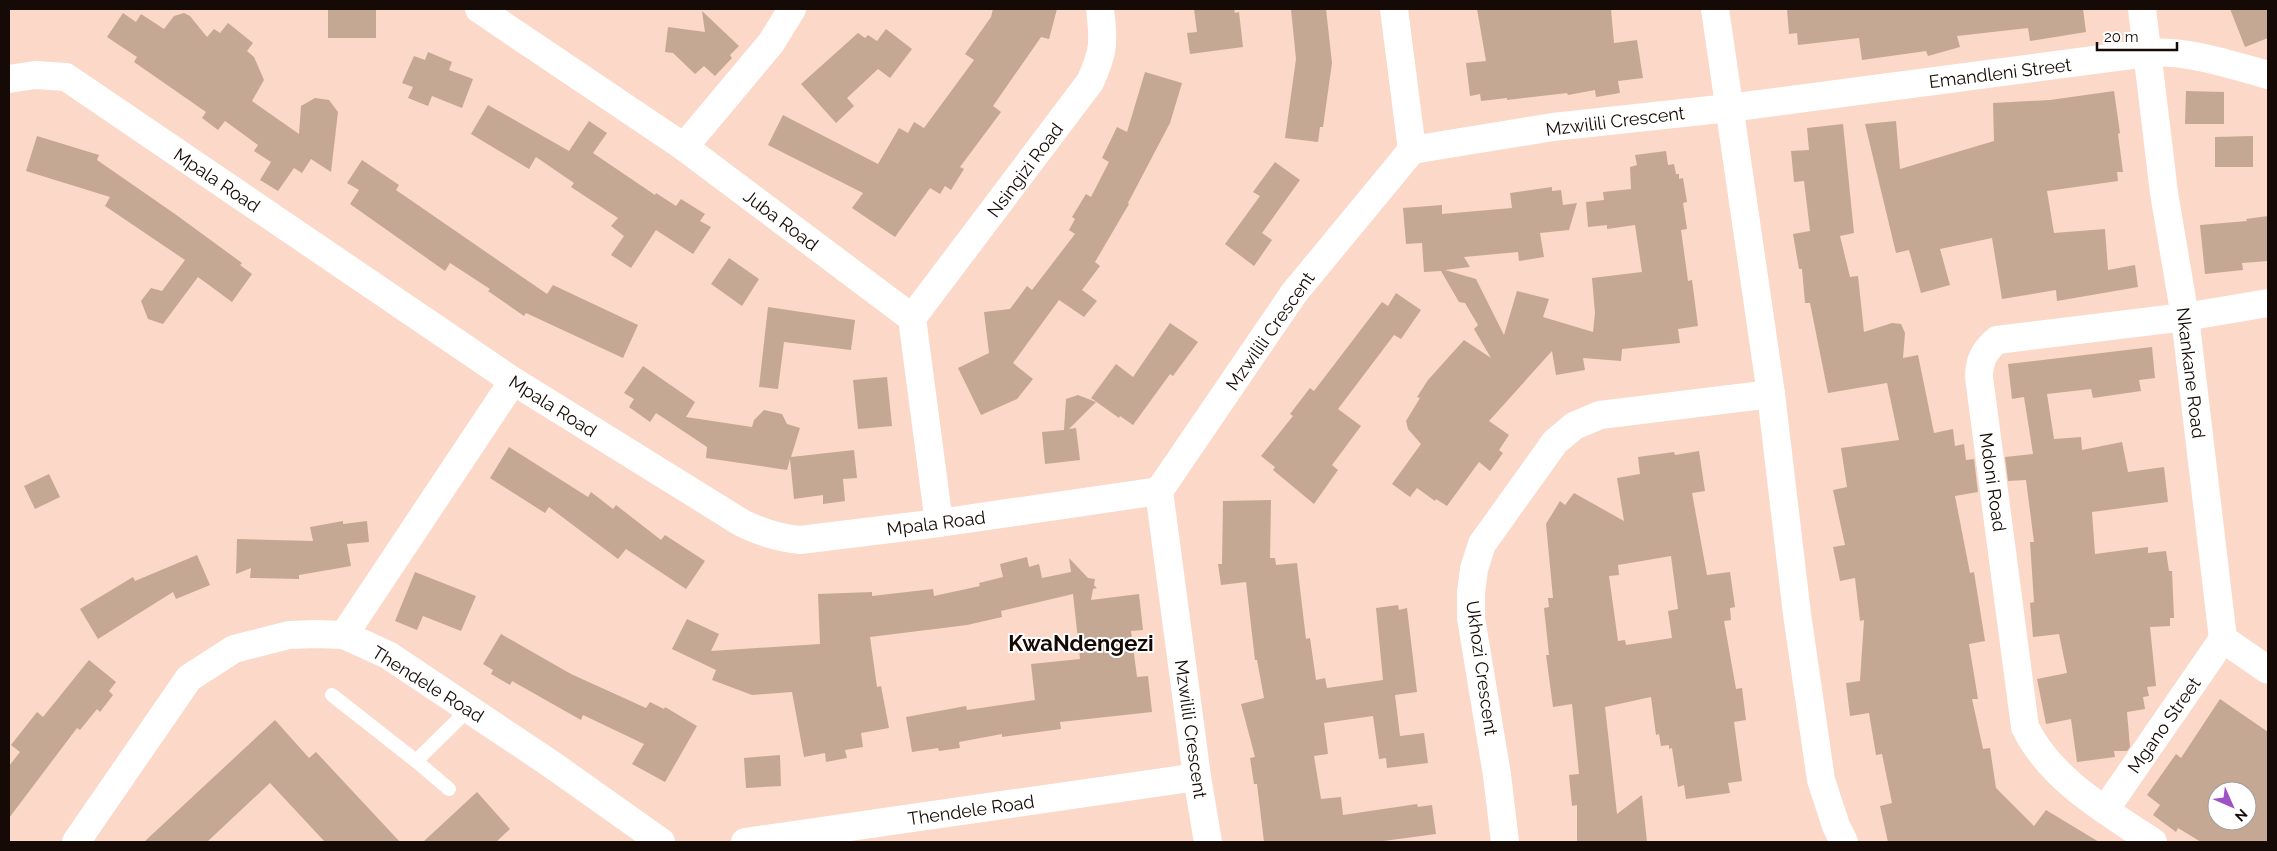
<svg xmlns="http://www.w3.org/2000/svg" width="2277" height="851" font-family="Raleway,sans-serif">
<rect width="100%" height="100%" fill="#fbd8c8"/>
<g fill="#c4a893" fill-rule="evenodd">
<rect x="328" y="9" width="48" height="29"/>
<path d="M993 9H1057L1049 39 1041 37 993 106 1001 112 960 167 964 169 951 190 945 186 940 194 930 188 895 237 852 208 863 193 768 145 783 115 878 164 899 128 908 133 914 122 924 128 974 60 965 54 991 17Z"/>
<path d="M1194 9H1234L1235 13 1239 12 1243 47 1190 54 1187 33 1197 32Z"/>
<path d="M1291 9H1326L1332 63 1323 127H1320L1318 142 1285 138 1296 59Z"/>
<path d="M1477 9H1611L1614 43 1637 40 1643 78 1618 81 1620 93 1596 97 1595 90 1568 95 1567 93 1507 100V98L1481 101 1480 94 1470 96 1466 63 1486 61Z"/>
<path d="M1787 9H2083L2086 32 2030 41 2028 28 1957 36 1960 47 1928 56 1926 51 1862 60 1859 38 1798 45 1797 33 1789 34Z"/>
<path d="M2230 9H2268V38L2245 47Z"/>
<path d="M702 11 739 46 730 55 732 58 715 76 704 66 695 74 673 53 665 52 668 27 705 32Z"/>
<path d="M123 13 136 22 141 14 164 29 174 16 184 13 190 16 207 37 214 29 220 33 228 23 253 43 247 51 254 57 264 80 252 101 299 134 301 106 315 98 329 100 338 112 331 172 311 159 302 173 294 168 278 191 260 180 271 162 254 151 258 145 225 121 218 130 202 118 206 112 134 62 137 57 107 37Z"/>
<path d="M886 29 912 49 890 78 878 69 847 98 854 106 836 123 801 84 858 33 865 38 868 35 877 41Z"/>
<path d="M428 52 452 62 449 70 473 79 462 108 432 96 428 106 408 98 413 87 402 83 414 56 425 60Z"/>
<path d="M1145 72 1182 83 1170 123 1128 203 1129 204 1095 262 1100 266 1082 290 1097 301 1084 317 1059 300 1013 363 1033 379 1017 399 981 415 958 368 989 353 984 312 1010 309 1027 286 1032 290 1075 234 1069 230 1075 219 1072 217 1086 194 1091 197 1109 162 1102 158 1117 127 1127 132Z"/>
<path d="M2114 91 2120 133 2118 134 2123 172H2117L2118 181 2047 191 2054 233 2105 229 2108 270 2135 265 2138 287 2057 301 2056 290 2002 299 1992 238 1940 249 1950 285 1921 293 1909 250 1896 253 1865 124 1896 121 1900 169 1994 141 1993 103 2050 100Z"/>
<path d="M2186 91 2224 92V124H2185Z"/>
<path d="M488 105 569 151 589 121 607 133 593 153 655 195 656 193 676 206 681 199 705 214 700 221 711 227 693 254 656 230 631 268 611 255 624 236 611 226 618 218 571 187 574 183 536 157 529 169 471 134Z"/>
<path d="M1843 124 1854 233 1840 236 1850 277 1858 276 1864 332 1892 323 1901 324 1905 333 1903 358 1918 355 1934 433 1953 429 1955 446 1964 444 1966 460 1974 459 1978 492 1955 496 1970 573 1974 572 1985 641 1969 644 1978 699H1972L1983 749 1990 748 1996 788 2034 826 2046 810 2099 842H1888L1880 806 1892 803 1882 754 1876 755 1869 713 1850 716 1846 683 1860 681 1864 620 1860 621 1855 578 1840 581 1833 547 1845 545 1833 490 1847 487 1841 448 1899 440 1887 383 1828 393 1810 303H1805L1802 269H1799L1793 234 1810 231 1804 181 1794 182 1791 151 1809 150 1807 128Z"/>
<path d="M37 136 99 155 97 160 175 214 242 263 240 265 252 274 232 302 198 277 163 324 148 319 141 301 151 288 162 291 185 260 105 206 110 197 26 171Z"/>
<path d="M2253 136V167H2215V137Z"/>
<path d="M1666 151 1668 165 1674 164 1676 174H1679V179L1683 178 1687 202 1683 203 1687 229 1681 230 1688 281 1692 280 1698 326 1678 329 1680 343 1622 349 1621 361 1583 358 1585 370 1556 375 1552 351 1489 421 1509 435 1499 450 1503 453 1490 471 1479 462 1447 506 1436 499 1435 501 1417 488 1410 497 1392 484 1421 444 1408 429 1406 421 1420 398 1417 397 1428 380 1464 340 1491 358 1474 329 1478 325 1465 303 1459 302 1441 271 1424 272 1422 243 1406 244 1403 208 1442 205V214L1512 208 1510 193 1552 187V191L1561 190 1563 205 1577 203 1569 230 1540 233 1544 257 1519 261 1518 252 1464 257 1470 267 1445 270 1476 279 1504 335 1517 291 1549 299 1543 317 1593 332 1595 313 1592 278 1642 272 1635 225 1607 229V225L1588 227 1586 202 1604 200 1603 192 1631 189 1630 167 1637 165 1635 155Z"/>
<path d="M362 160 399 185 396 190 547 294 553 285 638 325 623 358 526 313 524 316 488 291 490 289 450 263 445 271 350 204 359 190 347 183Z"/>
<path d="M1275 162 1300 180 1262 233 1272 240 1254 266 1225 244 1260 196 1253 192Z"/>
<path d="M2268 216V261L2242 263 2243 270 2205 274 2200 225 2247 221 2246 219Z"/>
<path d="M729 258 759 279 742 306 711 284Z"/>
<path d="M1396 293 1421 310 1401 339 1394 335 1338 409 1361 426 1332 465 1338 470 1314 504 1273 470 1275 467 1261 456 1293 416 1290 414 1310 388 1314 391 1382 302 1388 306Z"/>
<path d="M768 307 855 320 851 350 784 342 778 389 759 387Z"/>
<path d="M1170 323 1198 342 1173 376 1170 374 1133 425 1120 416 1119 418 1091 398 1116 364 1133 377Z"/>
<path d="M2152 347 2155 378 2139 380 2141 391 2093 398 2091 389 2047 394 2054 439 2081 437 2082 450 2122 442 2128 472 2164 467 2168 502 2092 512 2095 554 2148 547V553L2166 551 2169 571H2172L2174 618H2170V626L2150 627 2156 686 2147 687 2149 696 2143 697 2145 709 2127 712 2130 747 2127 751H2114L2115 757 2077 762 2071 719 2046 724 2037 679 2067 673 2059 634 2033 637 2030 603 2034 602 2030 542H2034L2026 480 2008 481 2005 457 2033 454 2024 397 2012 399 2008 364Z"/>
<path d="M643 366 695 402 686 417 752 427 754 420 764 410 782 414 787 424 800 428 791 457 854 450 857 478 843 479 845 501 823 504V495L794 499 790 459 787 470 706 458 707 447 656 413 650 422 629 407 634 399 624 393Z"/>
<path d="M887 377 892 426 858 429 853 380Z"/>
<path d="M1078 395 1096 402 1069 429 1076 428 1080 460 1045 464 1042 432 1064 430 1066 399Z"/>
<path d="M509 447 588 497 591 492 613 509 616 505 661 540 665 535 705 561 686 589 626 549 618 559 549 507 545 513 490 478Z"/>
<path d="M1699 451 1705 491 1692 493 1707 575 1730 572 1735 607 1730 608 1731 620 1724 621 1736 689 1742 688 1746 720 1734 722 1742 781 1728 783 1730 793 1686 799 1684 785 1678 787 1672 748 1669 749V745L1661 746 1659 734 1656 735 1651 697 1605 707 1617 814 1642 795 1647 842H1577V805L1572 806 1569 775 1579 774 1572 704 1553 707 1546 655H1549L1544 608 1549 607 1548 598H1553L1546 524 1560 501 1565 505 1574 493 1624 521 1617 478 1640 474 1638 457 1674 452 1675 455ZM1671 556 1678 609 1668 611 1672 638 1626 645 1625 640 1618 641 1609 576 1619 575 1618 565Z"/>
<path d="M49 474 60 497 35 509 24 486Z"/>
<path d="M1271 500 1270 558H1275L1276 565 1297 563 1306 639 1310 638 1316 680 1325 678 1327 688 1383 680 1376 608 1398 605 1399 610 1407 608 1417 692 1395 695 1400 736 1424 733 1428 763 1387 768 1386 758 1379 759 1373 716 1324 723 1328 754 1314 756 1321 799 1341 797 1343 815 1417 804 1418 807 1432 805 1436 834 1376 842H1264L1257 784H1254L1250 758 1255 757 1241 704 1264 698 1257 660H1255L1246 582 1221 585 1218 564H1222L1223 501Z"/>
<path d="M343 521V524L367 521 369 542 347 544 351 566 299 575V579L250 578 251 568 236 574 237 539 313 541 310 527Z"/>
<path d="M197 555 210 585 176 599 173 592 98 639 80 609 133 577 135 581Z"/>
<path d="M1027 557 1029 567 1039 564 1042 578 1071 572 1069 558 1088 578 1095 579 1094 585 1097 588 1093 589 1091 600 1139 594 1143 630 1131 631 1137 677 1148 676 1152 712 1060 722 1061 729 1002 737V734L959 742 960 748 939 751 938 748 912 752 906 717 966 706 967 710 1035 700 1031 664 1080 659 1073 594 1001 611 1002 617 967 625 870 637 877 687 881 686 889 728 861 733 863 747 845 750 847 758 826 762 825 753 804 757 792 692 752 695 712 680 716 670 672 649 687 619 719 634 711 651 820 644 818 594 872 592V596L933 589 934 596 980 586 979 583 1003 577 1000 564Z"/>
<path d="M415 572 476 596 461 631 423 616 417 630 395 621Z"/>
<path d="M501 634 571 674 646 708 650 702 664 709 665 707 697 726 665 782 632 764 644 744 583 715 581 720 512 681 510 685 491 674 493 670 483 664Z"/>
<path d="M89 660 116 682 109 691 113 695 100 712 97 709 80 730 77 728 9 818V766L20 752 11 745 37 712 43 717Z"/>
<path d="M2220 699 2268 732V842H2201L2178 828 2176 832 2153 815 2160 805 2147 795 2176 754 2181 758ZM2217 791H2247V821H2217Z"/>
<path d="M275 720 309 758 316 752 400 842H325L270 783 207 842H144Z"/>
<path d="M780 755 781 786 746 788 744 758Z"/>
<path d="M477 792 510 829 496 842H423Z"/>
</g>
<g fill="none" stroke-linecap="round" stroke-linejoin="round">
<g stroke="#fff" stroke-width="14">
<path d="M332 695 416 761 469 709"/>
<path d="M416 761 449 789"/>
</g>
<g stroke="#fff" stroke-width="28">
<path d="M479 9 684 147 912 318 939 523"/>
<path d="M1394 9 1412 150"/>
<path d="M2142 9 2164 193 2185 317 2223 639 2268 670"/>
<path d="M9 79 35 75 66 77 513 381 742 523C762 533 778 538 800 540L939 523 1159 491"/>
<path d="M684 147 771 43 792 9"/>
<path d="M912 318 1090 82C1104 52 1104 41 1100 9"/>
<path d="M344 635 513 381"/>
<path d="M2105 810 2223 639"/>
<path d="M76 842 189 678 234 649 289 635 316 634 344 635 388 655 551 764 661 842"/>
<path d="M745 842 1197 777"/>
<path d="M1208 842 1197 777 1159 491 1294 293 1412 150 1553 127 1729 108 2147 53C2188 50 2229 64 2268 75"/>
<path d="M1505 842 1497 775 1471 618V593L1474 569 1482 544 1555 442 1574 426 1600 415 1771 394"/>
<path d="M2153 842C2106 811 2050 779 2025 727L1979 377C1979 360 1985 350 1997 340L2185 317 2268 303"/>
</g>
<path stroke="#fff" stroke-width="28" d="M1715 9 1771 394 1797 614 1821 780 1836 826 1844 842"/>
</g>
<g text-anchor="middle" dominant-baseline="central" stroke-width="4" stroke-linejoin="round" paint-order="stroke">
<g font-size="18" fill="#150a05" stroke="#fff">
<text transform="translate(2000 73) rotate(-7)">Emandleni Street</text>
<text transform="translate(1615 121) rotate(-7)">Mzwilili Crescent</text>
<text transform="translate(1025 170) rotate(-53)">Nsingizi Road</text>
<text transform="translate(217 180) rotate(34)">Mpala Road</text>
<text transform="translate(781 220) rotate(37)">Juba Road</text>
<text transform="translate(1270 331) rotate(-55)">Mzwilili Crescent</text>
<text transform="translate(2191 373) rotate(83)">Nkankane Road</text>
<text transform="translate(553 406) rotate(32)">Mpala Road</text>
<text transform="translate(1993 482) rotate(82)">Mdoni Road</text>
<text transform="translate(936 523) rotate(-7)">Mpala Road</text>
<text transform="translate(1482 668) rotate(82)">Ukhozi Crescent</text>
<text transform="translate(428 684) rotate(32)">Thendele Road</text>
<text transform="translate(2164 725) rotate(-55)">Mgano Street</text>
<text transform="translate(1191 729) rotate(82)">Mzwilili Crescent</text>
<text transform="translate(971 810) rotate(-8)">Thendele Road</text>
</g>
<g font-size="22" font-weight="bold" fill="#150a05" stroke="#fff">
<text x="1081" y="643">KwaNdengezi</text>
</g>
</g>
<rect width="2277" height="851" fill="none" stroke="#150a05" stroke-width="20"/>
<g transform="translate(2232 806) rotate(135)"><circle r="24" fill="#ffffff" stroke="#a19d9b"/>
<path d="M0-4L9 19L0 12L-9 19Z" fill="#9f52c3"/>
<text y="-8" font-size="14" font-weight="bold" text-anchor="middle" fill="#150a05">N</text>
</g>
<path d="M2097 42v8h80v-8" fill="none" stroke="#150a05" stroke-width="2.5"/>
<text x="2104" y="42" font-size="15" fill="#150a05" stroke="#ffffff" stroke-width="4" paint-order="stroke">20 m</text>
</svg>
